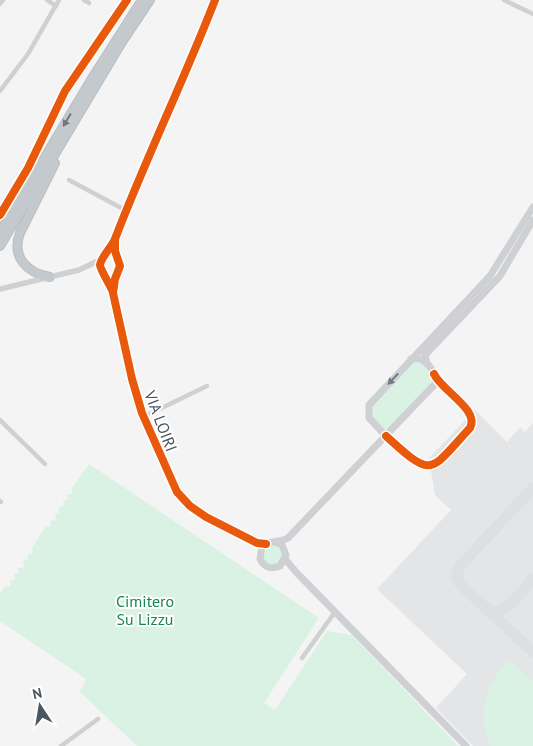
<svg xmlns="http://www.w3.org/2000/svg" width="533" height="746" font-family="'PT Sans',sans-serif">
<rect width="100%" height="100%" fill="#f4f4f4"/>
<path fill="#e4e5e7" d="M475 410 507 442 520 427 525 432 533 423V746H473L436 708 467 674 377 589 451 510 435 495 429 458Z"/>
<g fill="#d9f2e3">
<path d="M415 361C426 364 434 373 430 385L388 429H383L371 416 372 405Z"/>
<path d="M89 464 319 618 264 703 275 710 327 631 352 635 458 746H137L80 692 86 679 0 621V594L5 587 11 586 10 581 15 580 14 574 19 573 18 568 24 567 23 561 28 560 27 555 33 553 32 548 45 527 51 526 50 521 56 519 55 514 59 513V507L64 506 63 501 68 499 67 494H72V488Z"/>
<circle cx="273" cy="555" r="10"/>
<path d="M510 661 533 681V746H490C476 715 485 687 506 663Z"/>
</g>
<g fill="none" stroke-linecap="round" stroke-linejoin="round">
<g stroke="#dedfe0" stroke-width="11">
<path d="M533 488 459 567 457 577 460 584 533 652"/>
<path d="M489 610C506 617 522 590 533 579"/>
</g>
<g stroke="#b9bec3" stroke-width="10">
<g id="trunk">
<path d="M0 232 91 80 142 0"/>
<path d="M0 246 122 42 150 0"/>
<path d="M50 277C27 273 11 257 20 233L55 163"/>
</g>
</g>
<g stroke="#ced0d2" stroke-width="4.5">
<path d="M47 0 56 6"/>
<path d="M84 0 89 3"/>
<path d="M504 0 533 14"/>
<path d="M0 4 3 0"/>
<path d="M0 91 28 54 59 0"/>
<path d="M69 180 125 210"/>
<path d="M0 215 28 168 65 91 127 0"/>
<path d="M143 417 207 386"/>
<path d="M0 420 45 464"/>
<path d="M386 436C434 480 429 472 470 428 481 409 444 393 436 379"/>
<path d="M0 501 1 502"/>
<path d="M302 658 335 612"/>
<path d="M61 746 98 719"/>
</g>
<g stroke="#ced0d2" stroke-width="5.5">
<path d="M115 240V251L120 266 115 279 113 293 132 379 142 413 177 492 190 506 206 517 257 543 266 544"/>
<path d="M0 289 79 270 102 259"/>
<path d="M112 290 107 277 101 270 100 264 115 240 125 210 187 74 215 0"/>
</g>
<g stroke="#ced0d4" stroke-width="7">
<path d="M427 364 425 355 500 276 533 220"/>
<path d="M386 436 369 418V405L490 276 533 207"/>
<path d="M275 542 282 545 286 555 280 566C271 570 264 567 260 559L262 546C270 540 279 543 288 538L435 384C436 371 426 356 411 359"/>
<path d="M285 559 296 572 466 746"/>
</g>
<use href="#trunk" stroke="#c4c9cd" stroke-width="8"/>
<g stroke="#fff" stroke-width="11">
<g id="cycleway">
<path d="M0 215 28 168 65 91 127 0"/>
<path d="M115 240V251L120 266 115 279 113 293 132 379 142 413 177 492 190 506 206 517 257 543 266 544"/>
<path d="M113 292C110 285 100 269 100 265 101 257 112 247 115 239 146 158 184 80 215 0"/>
<path d="M386 436C434 480 429 472 470 428 480 410 442 391 434 374"/>
</g>
</g>
<use href="#cycleway" stroke="#e8590c" stroke-width="8"/>
</g>
<defs><path id="oneway-solid" d="M-6-.8H1V-3.2L6.5 0L1 3.2V.8H-6Z" transform="scale(1.25)"/></defs>
<use fill="#6f7881" href="#oneway-solid" transform="translate(67 120) rotate(121)"/>
<use fill="#727b84" href="#oneway-solid" transform="translate(393 379) rotate(133)"/>
<g text-anchor="middle" dominant-baseline="central" stroke-width="4" stroke-linejoin="round" paint-order="stroke">
<g font-size="16" fill="#4a5661" stroke="#fff">
<text transform="translate(161 421) rotate(69)">VIA LOIRI</text>
</g>
<g font-size="16" fill="#17864f" stroke="#fff">
<text x="145" y="601">Cimitero<tspan x="145" dy="18">Su Lizzu</tspan></text>
</g>
</g>
<g transform="translate(40 706) rotate(348)" stroke="#ffffff" stroke-width="4" paint-order="stroke">
<path d="M0-4L9 19L0 12L-9 19Z" fill="#4a5661"/>
<text y="-8" font-size="14" font-weight="bold" text-anchor="middle" fill="#4a5661">N</text>
</g>
</svg>
